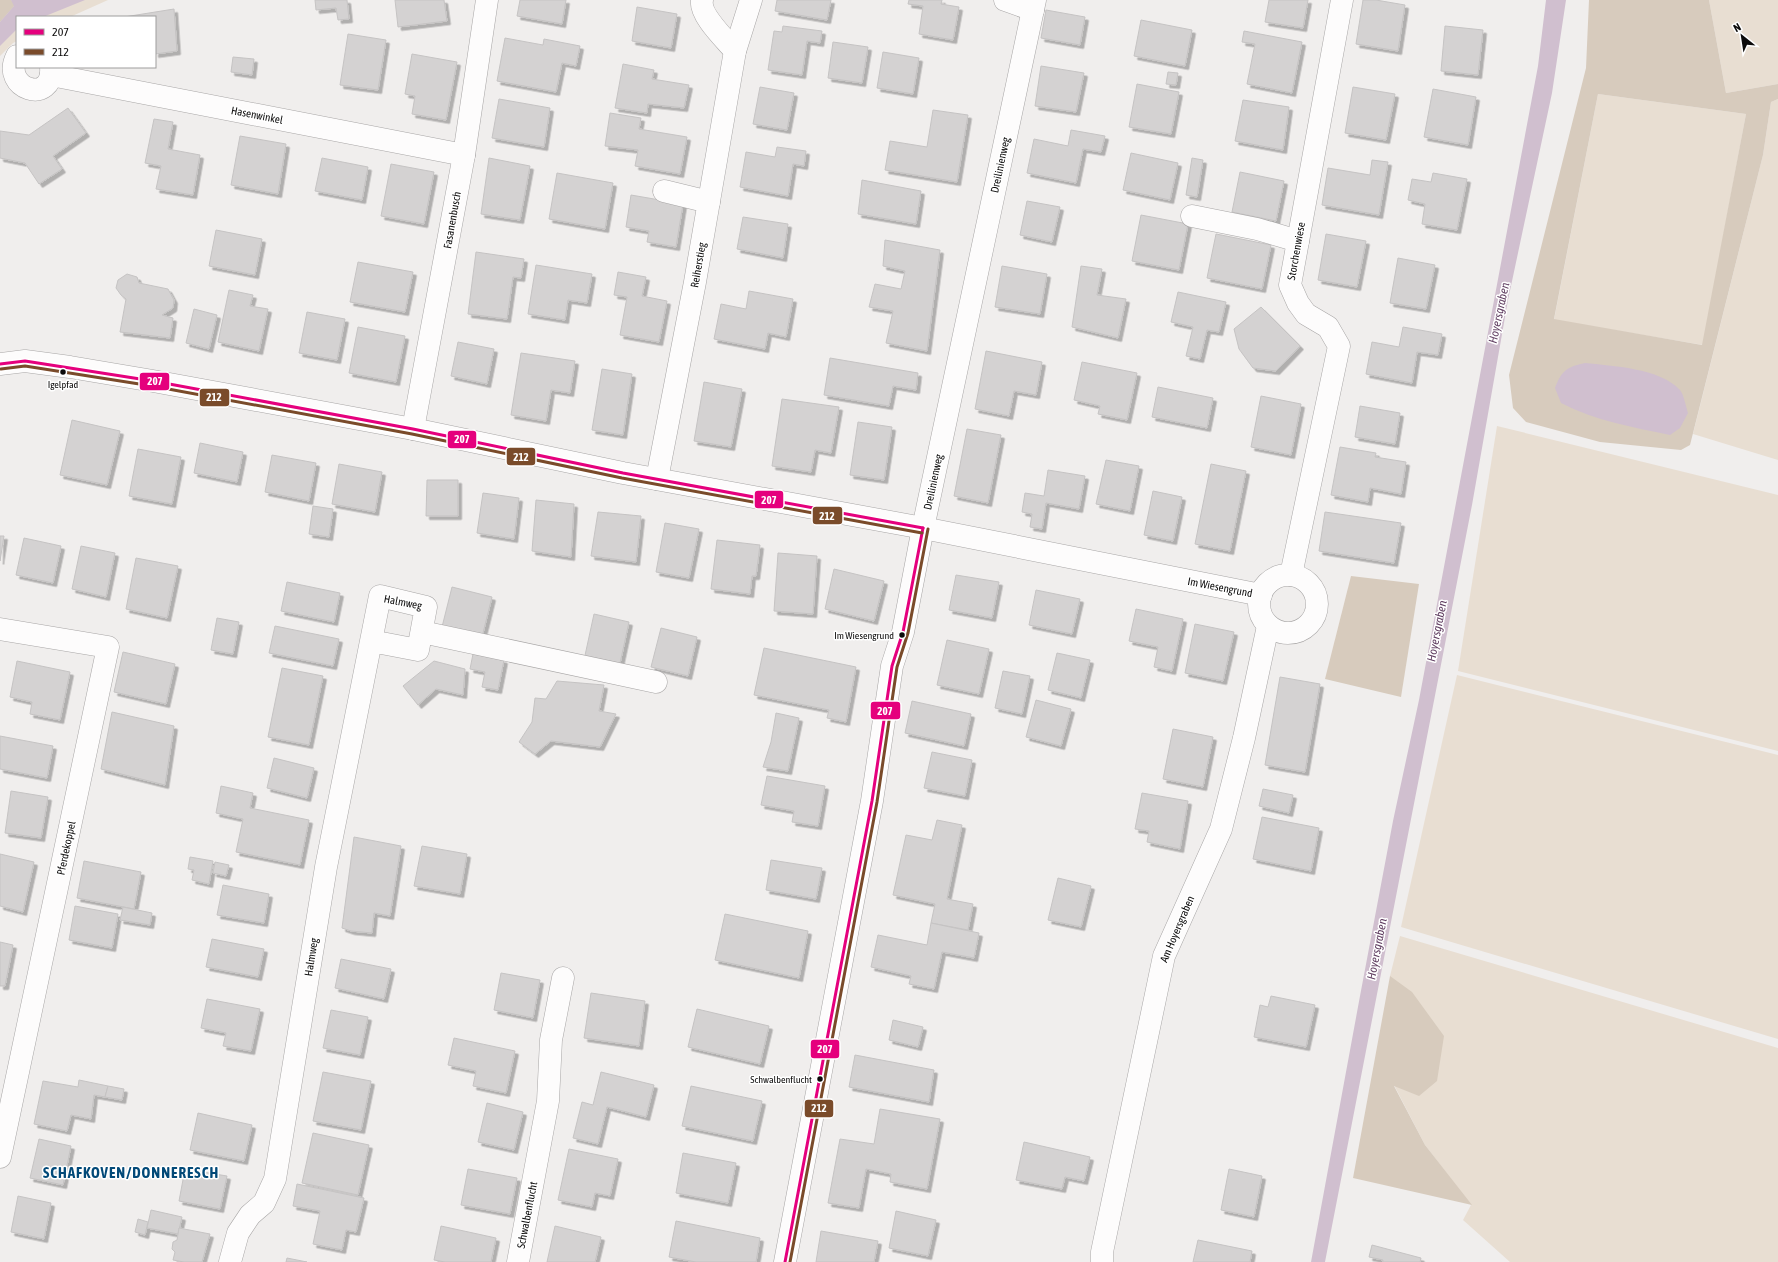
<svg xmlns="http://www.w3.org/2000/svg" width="1778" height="1262" font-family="'Asap Condensed',sans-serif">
<defs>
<filter id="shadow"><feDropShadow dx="3.5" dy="3.5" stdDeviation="0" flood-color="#0004"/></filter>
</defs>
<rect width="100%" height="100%" fill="#f0eeed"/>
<g fill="#e8ded2">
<path d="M0 0H108L70 17H17V41L13 43 0 56Z"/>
<path d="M1709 0H1778V84L1726 93Z"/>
<path d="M1598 94 1746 114 1703 345 1554 320Z"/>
<path d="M1778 99V460L1693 434 1763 155 1771 102Z"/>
<path d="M1497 426 1778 495V751L1458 671Z"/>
<path d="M1457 675 1778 755V1039L1401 927Z"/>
<path d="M1400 936 1778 1048V1262H1510L1463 1220 1471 1205 1425 1145 1394 1085 1390 976Z"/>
</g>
<g fill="#d7cbbd" fill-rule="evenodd">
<path d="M0 0H11L15 5 0 22Z"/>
<path d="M1589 0H1709L1726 93 1778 84V99L1771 102 1763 155 1690 445 1681 450 1600 442 1526 422 1513 408 1509 375 1586 68ZM1598 94 1746 114 1702 345 1554 319Z"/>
<path d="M1351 576 1419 584 1401 697 1325 679Z"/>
<path d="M1390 976 1412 992 1444 1036 1437 1081 1419 1096 1394 1086 1425 1145 1472 1205 1353 1178Z"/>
</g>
<g fill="#d0bfcf">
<path d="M11 0H85L43 17H17V29L0 46V22L14 6Z"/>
<path d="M1546 0H1566L1552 93 1508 300 1472 505 1325 1262H1311L1360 996 1393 821 1419 700 1538 66Z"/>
<path d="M1585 363C1612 366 1660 368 1680 390 1684 395 1686 407 1688 413L1680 428 1670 435C1632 427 1596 421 1561 403L1555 388C1562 370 1567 367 1585 363Z"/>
</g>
<g fill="#d4d2d2" stroke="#c5c3c3" filter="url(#shadow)">
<path d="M315 0H347L349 19 338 20 336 8 316 10Z"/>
<path d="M395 0H444L447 21 398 27Z"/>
<path d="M520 0H566L562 24 517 16Z"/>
<path d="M777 0H831L827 20 775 11Z"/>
<path d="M909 0H942L941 4 959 7 953 40 919 34 923 6 908 4Z"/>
<path d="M1269 0H1308L1303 28 1265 22Z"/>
<path d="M1363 0H1376L1405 5 1398 51 1356 44Z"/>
<path d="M637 7 677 14 671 48 632 41Z"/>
<path d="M174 9 177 51 155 54V17H124Z"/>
<path d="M1046 10 1085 17 1080 45 1041 38Z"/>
<path d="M1141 20 1192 30 1185 66 1134 56Z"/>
<path d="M783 26 822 31 820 43 807 41 802 75 768 70 774 31 782 32Z"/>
<path d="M1445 26 1483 30 1478 75 1441 71Z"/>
<path d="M1244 31 1302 42 1292 93 1247 84 1255 44 1242 42Z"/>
<path d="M348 34 386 40 378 90 340 85Z"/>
<path d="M505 38 543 45 544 39 580 46 576 66 562 63 556 92 497 81Z"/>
<path d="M833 42 868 47 862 83 828 78Z"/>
<path d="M883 52 919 58 913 94 877 88Z"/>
<path d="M412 54 457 62 446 120 412 114 415 96 405 94Z"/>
<path d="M233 57 254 59 252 75 231 72Z"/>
<path d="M623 64 654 70 652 79 689 85 684 108 648 104 647 113 615 108Z"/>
<path d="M1041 66 1084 73 1076 112 1035 106Z"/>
<path d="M1168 72 1178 73 1176 85 1166 84Z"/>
<path d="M1137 84 1179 92 1171 134 1129 127Z"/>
<path d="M760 87 794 93 787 130 753 124Z"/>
<path d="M1353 87 1395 94 1386 140 1345 133Z"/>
<path d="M1433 89 1476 97 1468 145 1424 137Z"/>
<path d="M499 99 550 108 544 147 492 138Z"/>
<path d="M1243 100 1289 107 1283 150 1235 141Z"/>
<path d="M68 108 86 133 53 156 62 169 39 184 25 163 0 158V131L29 135Z"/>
<path d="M933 110 968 115 957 182 885 170 890 141 927 147Z"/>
<path d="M610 113 641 118 639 129 687 137 680 174 635 166 638 150 605 146Z"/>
<path d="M154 119 173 122 168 149 200 155 193 195 156 189 161 166 145 163Z"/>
<path d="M1071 130 1105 136 1101 152 1083 149 1076 183 1027 173 1034 139 1068 146Z"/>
<path d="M240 136 286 144 278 194 231 185Z"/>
<path d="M777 147 806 151 804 166 793 164 788 196 740 187 746 152 775 157Z"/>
<path d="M1131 153 1178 163 1170 200 1123 190Z"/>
<path d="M322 158 368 167 362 200 315 191Z"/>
<path d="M489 158 530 166 520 220 481 214Z"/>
<path d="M1192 158 1203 160 1197 197 1186 195Z"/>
<path d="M1372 160 1388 162 1379 215 1322 205 1328 168 1370 175Z"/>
<path d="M391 164 434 172 424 224 381 216Z"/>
<path d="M1240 172 1284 181 1276 221 1232 212Z"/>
<path d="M557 173 613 183 605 229 549 219Z"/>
<path d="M1433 173 1467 179 1457 230 1422 224 1425 204 1408 200 1412 179 1431 182Z"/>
<path d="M862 180 921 191 916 224 858 214Z"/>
<path d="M631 195 683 204 676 247 647 242 649 231 626 227Z"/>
<path d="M1027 201 1060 207 1052 242 1020 235Z"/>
<path d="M1141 215 1188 224 1179 270 1132 261Z"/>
<path d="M743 217 788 224 783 258 737 249Z"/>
<path d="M216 230 262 239 255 275 209 266Z"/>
<path d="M1216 234 1271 245 1262 289 1207 278Z"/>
<path d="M1326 234 1366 241 1357 287 1318 280Z"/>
<path d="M885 240 940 250 927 351 886 343 893 311 869 307 875 284 901 289 905 271 883 266Z"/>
<path d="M476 252 524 259 521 278 513 277 507 319 468 314Z"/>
<path d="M1398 258 1435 265 1426 309 1390 303Z"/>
<path d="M358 262 413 272 405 312 350 302Z"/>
<path d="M536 265 592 274 587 303 568 300 565 320 528 314Z"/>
<path d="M1002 266 1047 274 1040 314 995 307Z"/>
<path d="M1081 266 1102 269 1097 295 1126 299 1118 338 1072 327Z"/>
<path d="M618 272 646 277 642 296 667 301 659 342 620 335 627 297 614 295Z"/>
<path d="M127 274 137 277 139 283 168 289 174 300 173 308 162 315 173 318 170 338 120 332 126 299 121 295 116 288 118 280Z"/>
<path d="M229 290 253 295 250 306 268 309 259 351 218 342Z"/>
<path d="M749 291 793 299 786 337 768 333 765 349 714 339 721 304 746 309Z"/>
<path d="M1178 292 1226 302 1219 332 1207 330 1200 359 1186 356 1193 327 1171 322Z"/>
<path d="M1261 307 1300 346 1276 371 1253 368 1239 349 1234 329Z"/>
<path d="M194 309 217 315 209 349 186 343Z"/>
<path d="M307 312 345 319 337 360 299 353Z"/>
<path d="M358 327 405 336 396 382 349 373Z"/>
<path d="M1403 327 1442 334 1438 355 1417 352 1412 383 1366 374 1372 342 1399 347Z"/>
<path d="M458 342 494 349 487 384 451 376Z"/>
<path d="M986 351 1042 362 1036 395 1014 391 1009 416 975 409Z"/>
<path d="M521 353 575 361 570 393 551 390 546 421 511 415Z"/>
<path d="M830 358 918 373 916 390 893 386 889 406 824 395Z"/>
<path d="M1082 362 1137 373 1127 420 1098 414 1100 406 1074 400Z"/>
<path d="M602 369 632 374 623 435 592 430Z"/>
<path d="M704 382 742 389 731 447 694 441Z"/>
<path d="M1158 387 1213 398 1207 428 1152 417Z"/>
<path d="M1261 396 1301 404 1291 455 1251 447Z"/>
<path d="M782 399 839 407 831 453 815 450 811 472 772 466Z"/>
<path d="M1360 406 1400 413 1395 444 1355 437Z"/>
<path d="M72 420 120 431 107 485 60 475Z"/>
<path d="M858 422 892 427 884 480 850 475Z"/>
<path d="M967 429 1001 435 988 503 954 496Z"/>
<path d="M200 443 243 452 237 482 194 473Z"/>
<path d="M1340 447 1376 453 1375 457 1406 462 1401 494 1370 488 1368 502 1331 495Z"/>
<path d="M138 449 181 457 172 504 129 496Z"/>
<path d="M272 455 316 463 309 501 265 492Z"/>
<path d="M1106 460 1139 466 1130 511 1096 504Z"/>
<path d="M339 464 382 472 375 512 332 504Z"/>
<path d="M1211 464 1246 471 1230 551 1195 544Z"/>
<path d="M1048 470 1085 476 1079 509 1046 503 1042 529 1030 527 1032 514 1022 512 1025 493 1044 496Z"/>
<path d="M427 480H458V516H426Z"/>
<path d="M1153 491 1182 497 1173 541 1144 535Z"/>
<path d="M483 493 519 498 514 539 477 533Z"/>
<path d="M536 500 574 504 571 557 532 551Z"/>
<path d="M313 506 333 509 329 537 309 534Z"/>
<path d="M598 512 641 516 636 562 591 556Z"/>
<path d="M1325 512 1401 523 1394 563 1319 551Z"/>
<path d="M665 523 699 529 689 578 656 572Z"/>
<path d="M0 536H4L0 561Z"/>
<path d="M24 538 61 546 53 583 16 575Z"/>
<path d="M717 540 760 545 756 576H752L750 594 711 589Z"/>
<path d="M81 546 115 553 106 597 72 589Z"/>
<path d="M778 553 817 556 813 614 774 611Z"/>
<path d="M136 558 178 566 167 618 126 609Z"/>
<path d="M834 569 884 581 874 621 825 609Z"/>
<path d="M956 575 999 582 992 618 949 610Z"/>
<path d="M287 582 340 593 334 622 281 611Z"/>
<path d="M452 587 492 597 482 637 442 627Z"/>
<path d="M1036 590 1080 599 1072 634 1029 625Z"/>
<path d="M1136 609 1183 619 1172 671 1154 667 1158 647 1129 641Z"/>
<path d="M594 614 629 622 619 668 584 660Z"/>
<path d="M217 618 239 622 233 654 211 650Z"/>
<path d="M1195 624 1234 632 1223 681 1185 673Z"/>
<path d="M275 626 339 639 333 666 269 653Z"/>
<path d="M661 628 697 637 688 676 651 667Z"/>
<path d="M947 640 989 649 979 694 937 685Z"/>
<path d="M764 648 856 667 846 722 827 718 829 710 754 695Z"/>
<path d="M123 652 175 664 166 704 114 692Z"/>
<path d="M1057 653 1090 660 1081 698 1048 690Z"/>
<path d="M473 654 504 660 498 690 482 687 485 672 470 669Z"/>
<path d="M17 661 70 672 60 720 30 714 32 702 10 697Z"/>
<path d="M434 661 465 669 463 695 436 689 418 705 403 686Z"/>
<path d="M282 668 323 676 309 745 268 737Z"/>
<path d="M1003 671 1030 676 1022 714 995 708Z"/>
<path d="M1280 677 1320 684 1305 772 1265 765Z"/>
<path d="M557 681 604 685 599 711 616 714 600 747 551 741 535 754 519 742 532 722 535 698 546 699Z"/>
<path d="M1036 700 1071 709 1061 746 1026 737Z"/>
<path d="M912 701 971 714 964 746 905 733Z"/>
<path d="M112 712 174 726 165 785 101 769Z"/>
<path d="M776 713 799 718 788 771 763 767 771 742Z"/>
<path d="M1173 729 1213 737 1203 787 1163 779Z"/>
<path d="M0 736 53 746 47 778 0 769Z"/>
<path d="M932 752 972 760 965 796 924 788Z"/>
<path d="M274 758 314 768 307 798 267 788Z"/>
<path d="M767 776 825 786 818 826 792 822 794 811 761 805Z"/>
<path d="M221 786 253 793 250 808 309 820 300 865 236 852 243 819 216 813Z"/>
<path d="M1263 789 1293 795 1289 813 1259 806Z"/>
<path d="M11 791 48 797 41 838 5 833Z"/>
<path d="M1142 793 1188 801 1180 849 1147 842 1149 831 1135 829Z"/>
<path d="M1262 817 1319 828 1311 871 1253 859Z"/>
<path d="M937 820 962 825 947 899 973 904 968 930 931 923 935 904 893 895 906 835 932 840Z"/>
<path d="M354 837 401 846 390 916 374 913 372 933 351 931 342 928Z"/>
<path d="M422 846 467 854 460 894 414 886Z"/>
<path d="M0 854 34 862 23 912 0 906Z"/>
<path d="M190 857 213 861 209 884 192 880 194 870 188 869Z"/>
<path d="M771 860 822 868 816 899 766 890Z"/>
<path d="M84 861 141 872 134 909 77 898Z"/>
<path d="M215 862 229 865 226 876 213 873Z"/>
<path d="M1058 878 1091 886 1081 927 1048 920Z"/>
<path d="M223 885 269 894 264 923 217 915Z"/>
<path d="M75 906 118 914 112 948 69 940Z"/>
<path d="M123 907 152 913 150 925 120 920Z"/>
<path d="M725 914 808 931 799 978 715 960Z"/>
<path d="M931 923 979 933 974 958 942 952 934 989 909 984 911 976 871 967 878 935 927 945Z"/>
<path d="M212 939 264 949 258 977 206 967Z"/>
<path d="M0 942 13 945 5 986H0Z"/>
<path d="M341 959 391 969 384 999 335 988Z"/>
<path d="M501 973 540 980 533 1018 494 1010Z"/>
<path d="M591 993 645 1001 639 1046 584 1038Z"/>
<path d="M1271 996 1315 1005 1306 1047 1254 1037 1260 1005 1268 1007Z"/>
<path d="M207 999 260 1009 251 1051 223 1046 226 1033 201 1028Z"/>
<path d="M697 1009 769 1026 760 1064 688 1047Z"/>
<path d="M331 1010 368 1017 360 1055 323 1048Z"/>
<path d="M893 1020 923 1027 918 1047 889 1040Z"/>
<path d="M454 1038 515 1051 506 1093 473 1086 476 1071 448 1065Z"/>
<path d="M855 1055 934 1070 929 1102 849 1087Z"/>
<path d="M323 1072 371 1081 361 1130 313 1121Z"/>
<path d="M601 1072 654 1085 646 1117 607 1107 598 1144 573 1138 582 1102 593 1105Z"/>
<path d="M79 1080 108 1086 105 1097 94 1095 91 1119 71 1115 67 1131 34 1124 43 1081 78 1087Z"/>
<path d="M108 1086 124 1089 122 1100 105 1097Z"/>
<path d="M691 1086 762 1101 753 1141 682 1126Z"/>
<path d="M487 1103 523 1112 514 1150 478 1142Z"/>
<path d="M880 1109 940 1119 927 1189 890 1182 891 1174 866 1169 859 1208 828 1203 840 1139 874 1144Z"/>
<path d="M198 1113 252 1125 244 1161 190 1150Z"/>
<path d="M313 1133 369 1145 358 1195 302 1183Z"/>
<path d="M39 1139 71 1146 63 1185 30 1178Z"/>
<path d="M1024 1142 1090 1157 1084 1181 1065 1177 1062 1189 1016 1180Z"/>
<path d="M569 1149 618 1159 610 1196 595 1193 592 1207 558 1200Z"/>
<path d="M683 1153 736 1163 728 1203 676 1193Z"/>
<path d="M185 1169 227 1176 220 1209 179 1201Z"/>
<path d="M468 1169 517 1178 510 1214 461 1205Z"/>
<path d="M1229 1169 1262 1176 1254 1217 1221 1210Z"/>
<path d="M297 1184 364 1198 356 1232 346 1230 342 1250 313 1244 320 1211 293 1206Z"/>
<path d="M18 1196 51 1203 44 1239 11 1232Z"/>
<path d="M151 1210 182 1217 178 1234 147 1228Z"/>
<path d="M896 1211 936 1220 928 1256 889 1248Z"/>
<path d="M138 1219 148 1222 145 1235 135 1232Z"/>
<path d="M676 1221 760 1238 756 1262H696L669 1257Z"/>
<path d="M441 1226 496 1238 491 1262H445L434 1260Z"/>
<path d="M555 1226 601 1237 595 1262H547Z"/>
<path d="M179 1228 210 1234 202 1262H184L173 1260 175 1252 172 1249 173 1242 177 1240Z"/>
<path d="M821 1231 878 1241 874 1262H816Z"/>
<path d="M1198 1240 1252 1251 1250 1262H1193Z"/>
<path d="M1372 1245 1421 1258 1420 1262H1383V1260L1369 1257Z"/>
<path d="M287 1258 307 1262H286Z"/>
</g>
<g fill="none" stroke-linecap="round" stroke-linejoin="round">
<g stroke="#a8a6a6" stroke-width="23">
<g id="minor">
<path d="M702 0C699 15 726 40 735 51"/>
<path d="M1005 0 1033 10"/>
<path d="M17 56C0 89 54 106 51 67"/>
<path d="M51 75 464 155"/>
<path d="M664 191 709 202"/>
<path d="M1192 216 1257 229 1298 241"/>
<path d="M0 364 25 361 70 367 153 381 413 429 623 473 923 528 1261 595"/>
<path d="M413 429 464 155 487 0"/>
<path d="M657 479 695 282 735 51 751 0"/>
<path d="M1291 575 1339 346 1328 327 1306 314 1298 303 1290 285 1342 0"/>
<circle cx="1288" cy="604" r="29"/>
<path d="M0 629 108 647 0 1157"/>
<path d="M422 632 656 682"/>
<path d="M230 1262 238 1233 250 1215 264 1203 275 1179 326 867 380 596 426 607 418 650 371 641"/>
<path d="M518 1262 548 1101 551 1040 563 978"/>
<path d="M785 1262 872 801 892 666 903 632 923 528 1035 0"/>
<path d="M1102 1262V1252L1164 956 1221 829 1244 738 1268 626"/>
</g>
</g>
<use href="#minor" stroke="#fdfcfc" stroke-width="22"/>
<g stroke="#fff" stroke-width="6">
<g id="bus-1">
<path d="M0 364 25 361 153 381 413 429 623 473 923 528"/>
<path d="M785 1262 872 801 892 666 903 632 923 528"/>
</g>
</g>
<g stroke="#fff" stroke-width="6">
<g id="bus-2">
<path d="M1 369 25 366 152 386 412 434 622 478 922 533"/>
<path d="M790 1262 877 802 897 667 908 633 928 529"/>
</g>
</g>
<use href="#bus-1" stroke="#e5007d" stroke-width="3"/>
<use href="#bus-2" stroke="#7a4b2a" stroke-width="3"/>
</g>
<g fill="#0c0b0b" stroke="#fff" stroke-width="1.5">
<circle cx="63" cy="372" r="3.5"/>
<circle cx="902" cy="635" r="3.5"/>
<circle cx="820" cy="1079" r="3.5"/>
</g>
<g text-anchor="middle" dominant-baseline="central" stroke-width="3" stroke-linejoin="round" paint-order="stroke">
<g font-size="10" fill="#0c0b0b" stroke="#fff" text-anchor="end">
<text x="63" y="384" text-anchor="middle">Igelpfad</text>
<text x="894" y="635">Im Wiesengrund</text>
<text x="812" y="1079">Schwalbenflucht</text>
</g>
<g font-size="11" fill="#0c0b0b" stroke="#fff">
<text transform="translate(257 115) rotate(11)">Hasenwinkel</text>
<text transform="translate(1000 165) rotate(-78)">Dreilinienweg</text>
<text transform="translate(452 220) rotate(-80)">Fasanenbusch</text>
<text transform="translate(1296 251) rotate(-80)">Storchenwiese</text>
<text transform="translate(698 265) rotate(-80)">Reiherstieg</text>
<text transform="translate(933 482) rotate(-78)">Dreilinienweg</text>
<text transform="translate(1220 587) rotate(11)">Im Wiesengrund</text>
<text transform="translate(403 602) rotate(11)">Halmweg</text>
<text transform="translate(66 848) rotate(-78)">Pferdekoppel</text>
<text transform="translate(1177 929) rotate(-67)">Am Hoyersgraben</text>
<text transform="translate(311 957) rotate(-81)">Halmweg</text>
<text transform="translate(527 1215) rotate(-79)">Schwalbenflucht</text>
</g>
<g font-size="12" font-style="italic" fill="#603e61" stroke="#fff">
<text transform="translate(1499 313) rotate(-78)">Hoyersgraben</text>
<text transform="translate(1437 631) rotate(-79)">Hoyersgraben</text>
<text transform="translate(1377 949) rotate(-79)">Hoyersgraben</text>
</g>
<g font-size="15" font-weight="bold" letter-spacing="1" fill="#024978" stroke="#fff">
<text x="131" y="1172">SCHAFKOVEN/DONNERESCH</text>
</g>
</g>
<g stroke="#fff" stroke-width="1.5">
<rect x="139" y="372" width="31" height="19" rx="4" fill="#e5007d"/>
<rect x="199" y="388" width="31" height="19" rx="4" fill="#7a4b2a"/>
<rect x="447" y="430" width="30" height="19" rx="4" fill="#e5007d"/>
<rect x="506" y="447" width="30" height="19" rx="4" fill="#7a4b2a"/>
<rect x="754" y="490" width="30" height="19" rx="4" fill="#e5007d"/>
<rect x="812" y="506" width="31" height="19" rx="4" fill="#7a4b2a"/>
<rect x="870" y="701" width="31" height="19" rx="4" fill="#e5007d"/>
<rect x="810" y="1039" width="30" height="20" rx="4" fill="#e5007d"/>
<rect x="804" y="1099" width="30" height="19" rx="4" fill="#7a4b2a"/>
</g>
<g font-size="11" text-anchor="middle" font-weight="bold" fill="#fff">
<text x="155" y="385">207</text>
<text x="214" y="401">212</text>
<text x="462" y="443">207</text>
<text x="521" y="461">212</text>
<text x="769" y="504">207</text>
<text x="827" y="520">212</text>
<text x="885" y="715">207</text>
<text x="825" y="1053">207</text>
<text x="819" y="1112">212</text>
</g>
<rect x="16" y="16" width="140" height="52" fill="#ffffff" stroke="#9e9d9d"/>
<rect x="24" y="29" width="20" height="6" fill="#e5007d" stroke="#9e9d9d"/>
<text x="52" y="36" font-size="12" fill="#0c0b0b">207</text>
<rect x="24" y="49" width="20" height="6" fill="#7a4b2a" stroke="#9e9d9d"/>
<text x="52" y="56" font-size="12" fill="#0c0b0b">212</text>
<g transform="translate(1742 36) rotate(330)" stroke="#ffffff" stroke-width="3" paint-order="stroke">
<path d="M0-3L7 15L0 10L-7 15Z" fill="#0c0b0b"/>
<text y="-6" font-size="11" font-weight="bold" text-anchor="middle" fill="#0c0b0b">N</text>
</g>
</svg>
